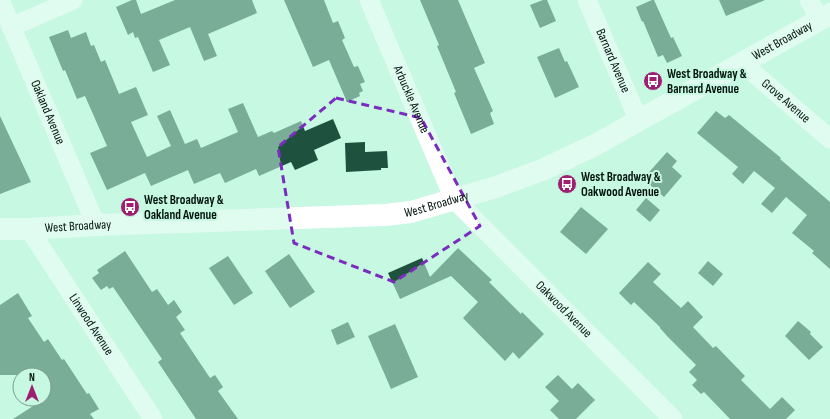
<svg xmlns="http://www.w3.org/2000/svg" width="830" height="419" font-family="'Sofia Sans Condensed',sans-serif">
<rect width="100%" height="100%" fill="#c6f8e2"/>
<g fill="#1e523f">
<path d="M132 0H136L141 14 175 0H252L257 13 208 34 217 56 204 61 190 27 159 40 170 65 153 72 138 37 135 38 133 32 128 35 116 7Z"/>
<path d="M284 0H324L333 23 338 21 345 38 342 40 354 67 358 66 365 82 360 84 363 91 359 93 360 96 347 102 329 60 313 67Z"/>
<path d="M420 0H458L485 63 474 68 493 111 490 113 494 124 471 134 454 93 456 92 437 46 439 45Z"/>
<path d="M543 0H547L556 21 540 28 530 5Z"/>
<path d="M652 0H654L671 38 673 37 682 56 667 63 663 55 658 57 643 21 642 22 636 7Z"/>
<path d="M719 0H765L726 16Z"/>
<path d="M68 30 71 38 86 32 91 46 94 45 101 62 105 60 119 94 136 87 148 115 131 122 147 157 171 146 157 116 170 110 185 144 197 139 201 148 238 132 228 109 243 103 258 137 272 131 274 133 301 121 305 131 333 119 341 138 314 150 318 160 295 170 291 162 259 176 256 169 225 183 220 173 194 184 188 170 151 186 145 173 107 190 90 153 107 146 85 96 77 99 65 70 63 71 49 37Z"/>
<path d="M559 48 565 62 567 61 579 87 555 98 537 57Z"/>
<path d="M716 111 725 118 729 115 781 158 780 159 830 202V269L812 253 814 251 792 233 807 215 786 197 772 213 761 204 775 188 754 171 743 184 732 174 738 167 697 133Z"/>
<path d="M0 116 31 182 0 194Z"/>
<path d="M365 142V152L387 151 388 168H381V170L346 172 345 143Z"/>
<path d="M667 152 677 161 672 167 682 176 664 197 643 179Z"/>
<path d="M646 198 660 210 650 222 636 210Z"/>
<path d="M581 207 608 229 586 254 560 232Z"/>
<path d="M458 248 492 280 489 282 521 314 522 312 544 334 519 359 513 352 505 361 463 318 478 302 451 276 400 299 388 273 422 258 430 277Z"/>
<path d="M125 251 152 292 157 289 168 305 174 300 182 312 176 317 185 330 180 333 210 378 215 375 223 387 218 391 238 419H196L158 362 162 359 113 287 109 289 107 286 101 290 92 278 99 273 97 270Z"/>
<path d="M289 254 315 292 290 308 265 271Z"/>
<path d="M228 256 253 293 234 305 209 268Z"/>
<path d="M708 261 723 274 713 286 698 273Z"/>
<path d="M648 262 661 274 653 282 681 308 688 301 703 317 693 327 713 348 716 346 745 376 741 380 770 409 782 397 795 410 786 419H730L704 392 701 394 692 385 697 380 689 372 696 365 667 336 660 328V327L634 302 631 305 619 293Z"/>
<path d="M18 293 32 316 28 318 44 342 48 339 62 360 64 359 87 394 89 393 99 409 90 414 94 419H13L44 399V375H0V305Z"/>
<path d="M798 321 811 332 810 334 823 347 809 360 785 336Z"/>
<path d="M348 322 355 337 337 345 331 330Z"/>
<path d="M395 324 418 377 391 389 368 336Z"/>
<path d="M558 375 572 389 578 383 595 400 576 419H559L550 410 559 401 545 387Z"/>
</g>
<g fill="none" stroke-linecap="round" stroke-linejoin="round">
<g stroke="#fff" stroke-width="19">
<path id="s1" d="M0 0 96 225"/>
<path id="s2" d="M369 0 454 199 673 419"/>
<path id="s3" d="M587 0 639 121"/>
<path d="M809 0 820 20"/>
<path d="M11 27 73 0"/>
<path id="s4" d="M742 63 830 139"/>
<path id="s5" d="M29 229 153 419"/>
</g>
<path stroke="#fff" stroke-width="22" id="s6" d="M0 229H29L96 225 385 215 411 212 496 187 542 170 593 146 830 14"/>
</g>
<path d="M0 0H830V419H0ZM336 98 421 118 480 226 394 282 294 243 278 147Z" fill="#c6f8e2" fill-opacity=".55" fill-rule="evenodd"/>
<path fill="none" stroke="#7b2cbf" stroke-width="3" stroke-dasharray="8 5" stroke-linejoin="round" d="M336 98 421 118 480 226 394 282 294 243 278 147Z"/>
<defs>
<g id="bus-disc" transform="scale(1)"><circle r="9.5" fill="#9e1f72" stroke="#c6f8e2"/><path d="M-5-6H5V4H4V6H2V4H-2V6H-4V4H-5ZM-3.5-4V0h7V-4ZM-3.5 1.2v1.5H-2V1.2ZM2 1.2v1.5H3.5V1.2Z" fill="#fff"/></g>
</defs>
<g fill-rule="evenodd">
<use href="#bus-disc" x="653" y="81"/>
<use href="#bus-disc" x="567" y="184"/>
<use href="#bus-disc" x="130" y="207"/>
</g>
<g text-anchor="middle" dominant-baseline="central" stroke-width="4" stroke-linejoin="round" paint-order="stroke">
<g font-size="13" fill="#02130c" stroke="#c6f8e2">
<text stroke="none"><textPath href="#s6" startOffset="822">West Broadway</textPath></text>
<text stroke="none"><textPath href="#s3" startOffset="66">Barnard Avenue</textPath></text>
<text stroke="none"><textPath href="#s2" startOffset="108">Arbuckle Avenue</textPath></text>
<text stroke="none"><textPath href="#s4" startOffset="58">Grove Avenue</textPath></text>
<text stroke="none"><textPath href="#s1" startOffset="122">Oakland Avenue</textPath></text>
<text stroke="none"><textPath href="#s6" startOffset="438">West Broadway</textPath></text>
<text stroke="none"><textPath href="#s6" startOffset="78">West Broadway</textPath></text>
<text stroke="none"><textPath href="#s2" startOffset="372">Oakwood Avenue</textPath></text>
<text stroke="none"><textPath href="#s5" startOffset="114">Linwood Avenue</textPath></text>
</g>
<g font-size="13" font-weight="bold" fill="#02130c" stroke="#c6f8e2" text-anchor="start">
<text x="667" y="74">West Broadway &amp;<tspan x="667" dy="15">Barnard Avenue</tspan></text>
<text x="581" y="177">West Broadway &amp;<tspan x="581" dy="15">Oakwood Avenue</tspan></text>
<text x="144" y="200">West Broadway &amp;<tspan x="144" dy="15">Oakland Avenue</tspan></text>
</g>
</g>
<g transform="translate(32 387)"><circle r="19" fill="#c6f8e2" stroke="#789c8c"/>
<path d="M0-3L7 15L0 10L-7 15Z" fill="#9e1f72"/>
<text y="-6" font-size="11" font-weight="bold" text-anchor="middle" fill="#02130c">N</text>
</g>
</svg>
